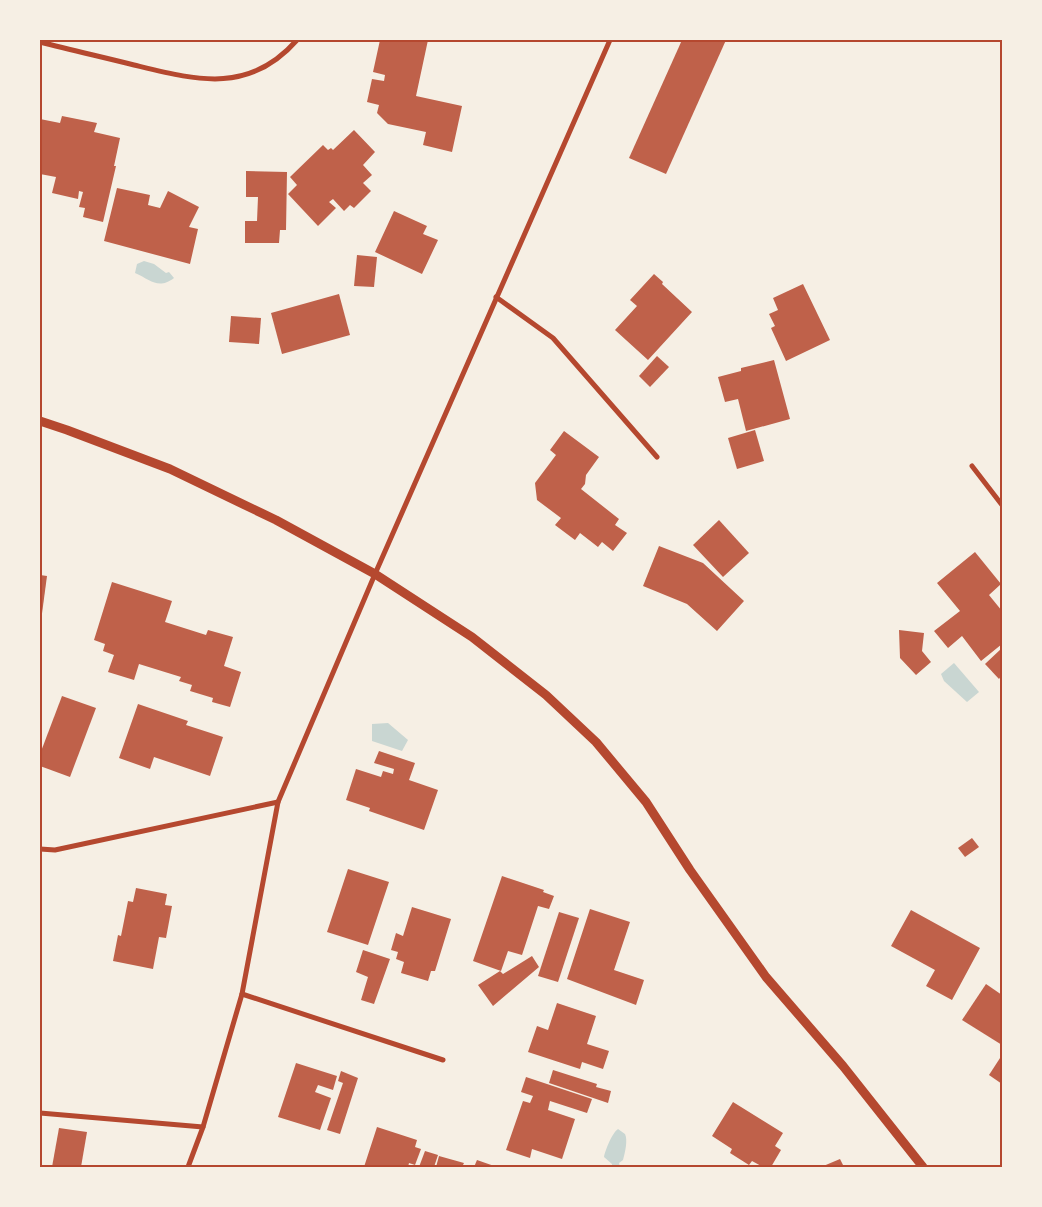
<svg xmlns="http://www.w3.org/2000/svg" width="1042" height="1207" font-family="'Source Sans 3',sans-serif">
<rect width="100%" height="100%" fill="#f6efe4"/>
<g fill="#c9d6d2">
<path d="M144 261 154 264 166 273 169 272 174 278C158 290 151 280 135 273L137 264Z"/>
<path d="M954 663 979 692 967 702 944 681 941 674Z"/>
<path d="M388 723 408 740 402 751 372 741V724Z"/>
<path d="M618 1129 625 1134C628 1140 625 1153 623 1160L619 1163 620 1167H612V1164L604 1157C605 1151 612 1133 618 1129Z"/>
</g>
<g fill="#bf614a">
<path d="M380 40H428L416 96 462 106 452 152 423 145 426 132 388 124 377 113 379 105 367 102 372 79 384 81 385 75 373 72Z"/>
<path d="M682 40H726L666 174 629 158Z"/>
<path d="M62 116 97 123 94 132 120 138 114 166H116L103 222 83 217 85 208 79 207 83 192 79 191 78 199 52 193 56 177 40 174V119L60 123Z"/>
<path d="M354 130 375 152 363 165 372 175 363 183 371 191 354 208 350 205 344 211 333 199 329 202 336 208 318 226 288 194 297 185 290 177 323 145 328 150 331 148 333 150Z"/>
<path d="M246 171 287 172 286 230H280L279 243H245V221H257L258 197H246Z"/>
<path d="M117 188 150 195 148 205 160 208 168 191 199 207 189 227 198 229 190 264 104 241Z"/>
<path d="M394 211 427 226 423 234 438 240 422 274 375 252Z"/>
<path d="M357 255 377 257 374 287 354 286Z"/>
<path d="M654 274 663 282 662 284 692 312 648 360 615 330 637 306 630 300Z"/>
<path d="M803 284 830 340 786 361 771 328 775 326 769 314 778 310 773 298Z"/>
<path d="M339 294 350 335 282 354 271 313Z"/>
<path d="M231 316 261 318 259 344 229 342Z"/>
<path d="M657 356 669 367 650 387 639 376Z"/>
<path d="M774 360 790 419 746 431 738 399 725 402 718 377 741 371V368Z"/>
<path d="M755 430 764 461 737 469 728 438Z"/>
<path d="M564 431 599 457 586 475 585 484 581 489 619 519 615 525 627 533 613 551 602 542 598 547 580 533 575 540 555 525 561 518 537 500 535 483 556 455 550 450Z"/>
<path d="M719 520 749 553 723 577 693 545Z"/>
<path d="M659 546 703 563 744 601 717 631 687 604 643 586Z"/>
<path d="M975 552 1001 584 989 595 1002 611V644L981 661 962 636 948 648 934 631 960 611 937 583Z"/>
<path d="M40 575 47 576 41 621H40Z"/>
<path d="M112 582 172 601 165 622 206 635 208 630 233 637 224 666 241 672 230 707 212 702 213 698 190 691 192 685 179 681 181 677 139 664 134 680 108 672 114 655 103 651 105 644 94 640Z"/>
<path d="M899 630 924 633 922 651 931 662 916 675 900 658Z"/>
<path d="M1002 648V675L999 679 985 664Z"/>
<path d="M62 696 96 708 70 777 40 766V754Z"/>
<path d="M138 704 188 721 186 725 223 737 210 776 154 757 150 769 119 758Z"/>
<path d="M379 751 415 763 409 780 438 790 424 830 369 811 370 808 346 800 356 769 381 777 383 771 393 774 394 769 374 763Z"/>
<path d="M972 838 979 847 965 857 958 848Z"/>
<path d="M348 869 389 882 368 945 327 932Z"/>
<path d="M502 876 544 890 543 892 554 896 549 909 538 906 522 955 508 951 501 971 473 961Z"/>
<path d="M136 888 167 894 165 905 172 906 166 938 159 937 153 969 113 961 118 935 121 936 128 901 133 902Z"/>
<path d="M412 907 451 919 435 971H431L428 981 401 973 404 962 396 959 398 952 391 950 396 933 403 936Z"/>
<path d="M590 909 630 922 614 970 644 980 636 1005 567 979Z"/>
<path d="M911 910 980 948 952 1000 926 986 935 970 891 946Z"/>
<path d="M559 912 579 918 558 982 538 976Z"/>
<path d="M363 950 390 959 374 1004 361 1000 368 977 356 972Z"/>
<path d="M532 956 539 967 493 1006 478 985 500 971 503 974Z"/>
<path d="M986 984 1002 995V1045L962 1020Z"/>
<path d="M557 1003 596 1016 587 1044 609 1051 603 1069 582 1062 580 1069 528 1052 537 1026 548 1030Z"/>
<path d="M1002 1055V1084L989 1075Z"/>
<path d="M296 1063 337 1076 333 1090 318 1085 315 1092 331 1098 320 1130 278 1117Z"/>
<path d="M553 1070 597 1084 596 1087 611 1091 608 1103 549 1083Z"/>
<path d="M341 1071 358 1078 340 1134 327 1130 343 1083 338 1081Z"/>
<path d="M526 1077 592 1099 587 1113 550 1101 548 1110 575 1119 562 1159 532 1149 530 1158 506 1150 523 1101 530 1103 533 1096 521 1092Z"/>
<path d="M733 1102 783 1133 775 1146 781 1150 771 1167H763L752 1161 749 1165 730 1153 732 1149 712 1136Z"/>
<path d="M377 1127 417 1140 415 1147 421 1149 415 1165 409 1163 408 1167H364Z"/>
<path d="M59 1128 87 1132 81 1167H52Z"/>
<path d="M425 1151 438 1155 434 1167H419Z"/>
<path d="M439 1156 464 1163 462 1167H436Z"/>
<path d="M840 1159 844 1167H821Z"/>
<path d="M477 1160 497 1167H474Z"/>
</g>
<g fill="none" stroke-linecap="round" stroke-linejoin="round">
<g stroke="#b5482f" stroke-width="5">
<path d="M40 42C71 50 102 57 134 65 196 80 249 95 297 40"/>
<path d="M496 297 553 338 657 457"/>
<path d="M972 466 1002 505"/>
<path d="M40 849 55 850 278 802"/>
<path d="M242 994 443 1060"/>
<path d="M40 1113 203 1127"/>
<path d="M188 1167 203 1127 242 994 278 802 375 574 610 40"/>
</g>
<path stroke="#b5482f" stroke-width="9" d="M40 421 67 430 170 469 276 520 375 574 472 637 546 695 596 742 646 802 690 870 766 977 843 1066 923 1167"/>
</g>
<rect width="1042" height="1207" fill="none" stroke="#f6efe4" stroke-width="82"/>
<rect x="41" y="41" width="960" height="1125" fill="none" stroke="#b5482f" stroke-width="2"/>
</svg>
